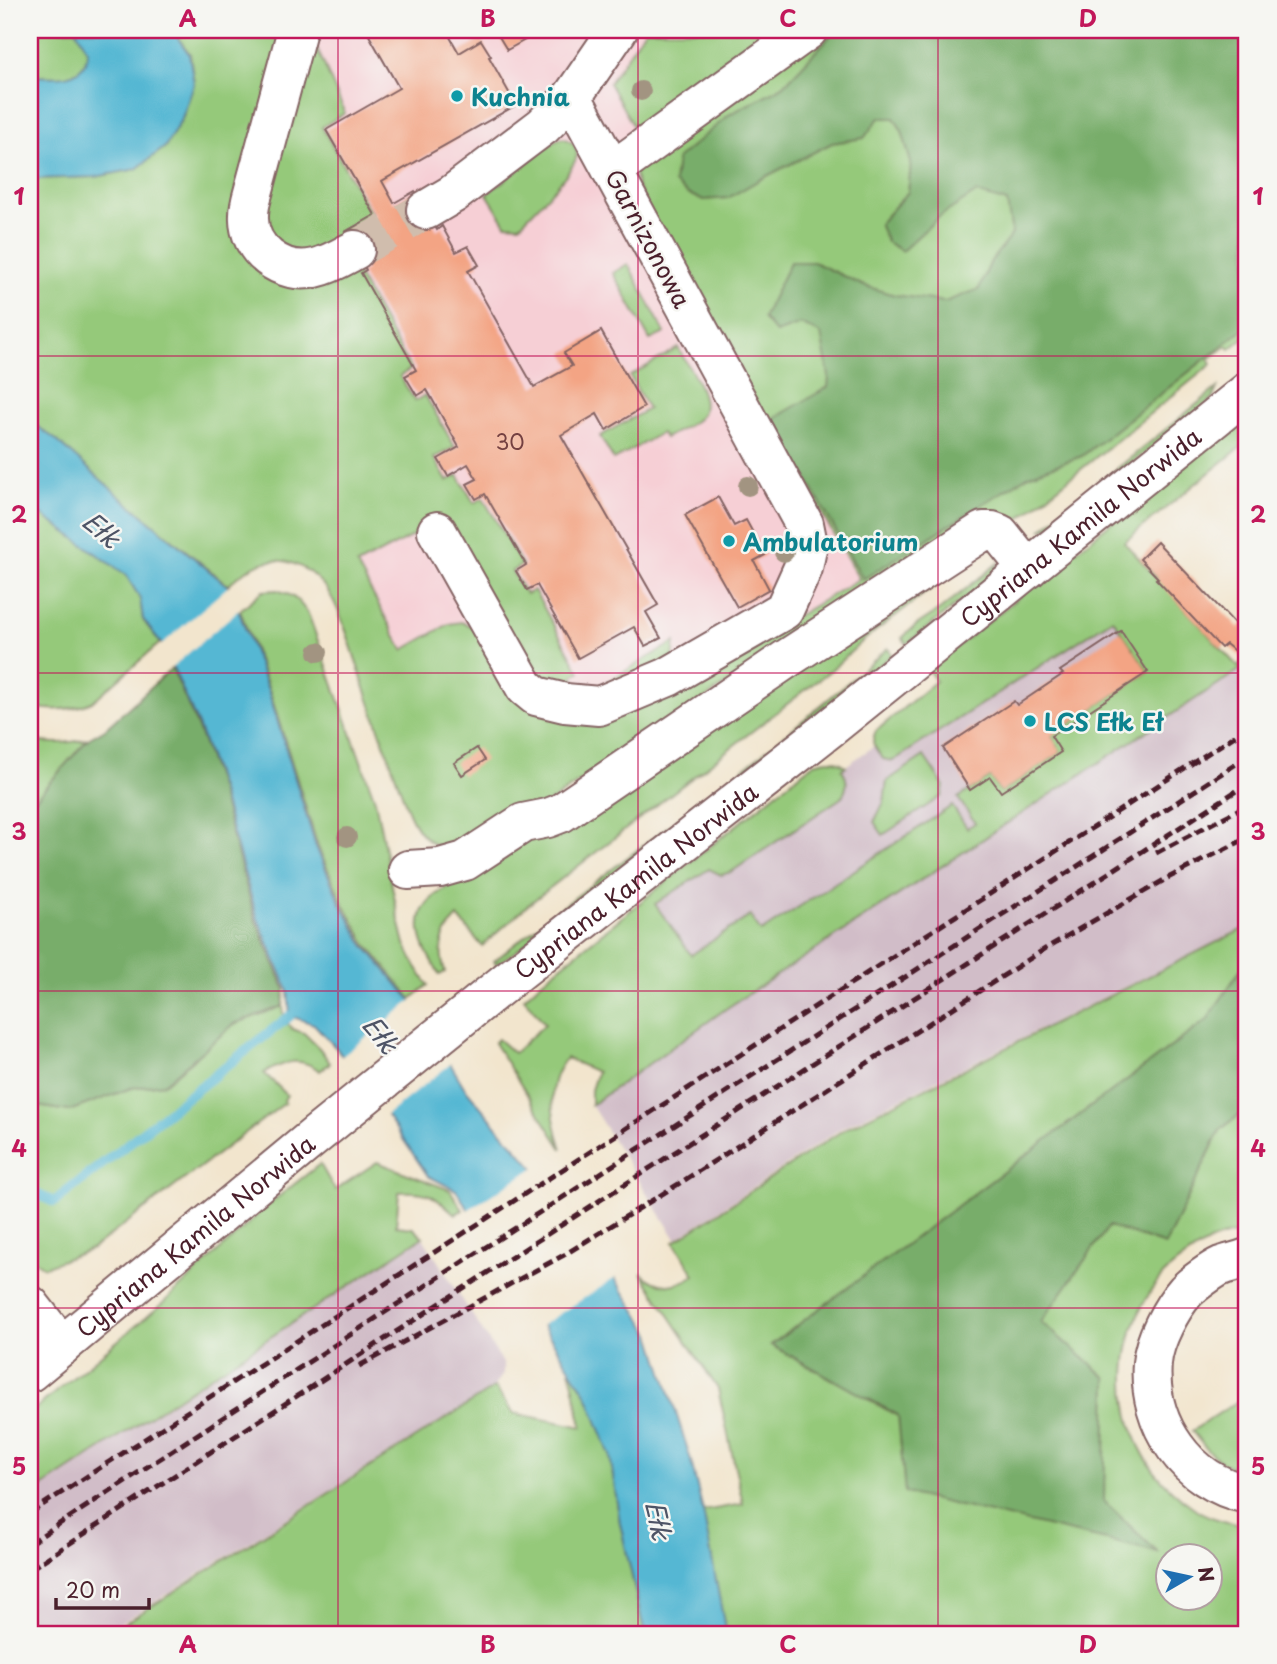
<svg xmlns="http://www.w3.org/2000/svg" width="1277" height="1664" font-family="'Playpen Sans',sans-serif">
<rect width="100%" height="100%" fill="#f6f6f2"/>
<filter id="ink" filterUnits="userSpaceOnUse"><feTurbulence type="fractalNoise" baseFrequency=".0143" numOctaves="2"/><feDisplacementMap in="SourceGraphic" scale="14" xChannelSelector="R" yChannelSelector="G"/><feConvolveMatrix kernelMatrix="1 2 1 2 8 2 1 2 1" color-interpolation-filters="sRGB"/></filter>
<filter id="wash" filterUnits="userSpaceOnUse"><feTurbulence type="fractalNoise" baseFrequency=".00686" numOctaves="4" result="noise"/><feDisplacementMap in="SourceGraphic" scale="28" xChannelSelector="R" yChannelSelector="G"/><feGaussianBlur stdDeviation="1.57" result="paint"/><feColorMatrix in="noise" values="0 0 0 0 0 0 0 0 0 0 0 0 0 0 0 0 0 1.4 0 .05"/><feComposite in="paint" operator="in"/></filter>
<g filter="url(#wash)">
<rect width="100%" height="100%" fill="#f2e5cd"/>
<path fill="#f6cfd5" d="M252 30H1075L862 581 480 818 221 348Z"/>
<g fill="#d1bdc8">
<path d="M1098 564 1169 697 882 885 713 1000 649 904 880 742Z"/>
<path d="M1247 659V926L843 1127 676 1239 591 1105 726 1007 1239 669Z"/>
<path d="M423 1238 503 1363V1374L495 1386 104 1634H30V1496Z"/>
</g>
<g fill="#95c97a" stroke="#707452" stroke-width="2" fill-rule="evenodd">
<path d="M30 30H76L88 51C87 55 87 59 85 63 75 82 47 76 30 76Z"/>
<path d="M172 30H309L345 113 322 127 371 214 339 233 359 270 356 272 411 369 400 376 415 401 425 395 455 447 434 458 447 481 458 475 474 503 483 498 522 565 512 571 526 594 534 590 580 672 573 676 581 690 596 688 675 642 673 660 594 697 544 689 531 682 441 521 357 565 403 650 449 624 461 622 472 626 483 634 516 694 533 707 566 713 599 714 654 694 701 670 777 628 859 579 774 429 761 418 637 187 635 173 640 163 823 30H1247V335L1230 349 1227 346 1209 359 1212 364 1014 523C997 517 985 516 968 523L539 809C533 811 525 812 519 815 504 823 492 834 477 842 445 859 422 843 409 813 394 772 380 732 366 691 355 661 343 611 325 587 320 581 314 576 309 572 279 550 253 562 228 585L117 494 55 439 38 427 30 425V179L95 177 136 169 165 147 182 119 194 84 190 54Z"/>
<path d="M645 30H793L640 138 609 83Z"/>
<path d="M564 138 574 144C575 146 577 152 577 155 575 171 532 212 520 225L506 224 487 194 556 140Z"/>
<path d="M628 264 665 333 650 340 613 273Z"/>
<path d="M678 348C687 365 715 401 699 418 690 426 676 432 665 438L661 433 614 460 600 436 648 409 630 376Z"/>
<path d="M1217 388 1213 398 1052 527 1041 530Z"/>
<path d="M1247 413V442L1124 542 1238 667 1247 657V665L727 1008 591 1105V1090L597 1072 566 1058C562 1064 557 1071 555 1078 548 1099 555 1128 562 1149L494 1043 498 1039 514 1053 545 1024 524 998 541 982 814 763C827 759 834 758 846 766L842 769C848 779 848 789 841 798L731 872 721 875 709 869 655 904 691 955 750 916 761 932 952 806 967 828 975 823 958 798 990 777 1001 792 1061 752 1051 736 1148 672 1113 619 893 761 883 759C876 748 869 744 876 731L936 681 928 670Z"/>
<path d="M30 512 42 515 126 575 140 598 143 620 160 643 92 702C72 711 52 711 30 707Z"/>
<path d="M981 550 864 640 831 670 528 905 482 946 458 917C440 935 438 948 445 972L440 975C428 957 413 932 423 910 425 905 430 900 434 896L525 834Z"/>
<path d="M998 563 995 574 907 644 902 638 915 626 941 609Z"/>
<path d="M277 590C294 595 300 601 309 616L375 800 398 916 405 944 415 965 428 985 411 999 366 944 342 901 318 847 269 689 240 610 263 591Z"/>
<path d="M888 648 892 655 516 951 496 964 494 961C562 906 632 854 702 801 765 753 827 701 888 648Z"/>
<path d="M88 739 30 805V740C51 744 67 744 88 739Z"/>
<path d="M924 756 944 786 942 796 883 835 874 822 884 802 887 781Z"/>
<path d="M1247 927V975L1240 971 1208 1020 771 1345 898 1416 1156 1551 1103 1501 1107 1378 1040 1322 1109 1226 1165 1245 1220 1130 1247 1109V1231C1237 1234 1226 1235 1216 1239 1200 1246 1170 1266 1159 1280 1118 1332 1113 1409 1150 1465 1161 1482 1180 1498 1197 1510 1211 1519 1231 1523 1247 1527V1634H726L703 1511 743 1504 718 1389 641 1273C659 1289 675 1288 695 1275L674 1242 846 1128ZM1168 1556H1210V1598H1168Z"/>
<path d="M283 1006 284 1018 292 1029 304 1033 320 1049 330 1063 320 1071C299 1055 285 1062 264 1073L287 1095 284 1100 285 1103 92 1249 44 1267 30 1258V1105L69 1111 131 1088 164 1084 234 1024Z"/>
<path d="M377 1162 450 1190 463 1210 455 1214C435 1196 428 1190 399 1192L396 1226 413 1228 423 1237 30 1495V1413L160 1306 269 1204 320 1164 335 1190Z"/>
<path d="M570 1370 587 1395 610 1455 620 1523 645 1634H108L495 1387 513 1413 582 1427Z"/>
<path d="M1247 1395V1472L1224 1464 1207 1450 1192 1431Z"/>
</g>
<g fill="#78ad6a" stroke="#61664a" stroke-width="2">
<path d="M836 30H1247V326L1082 456 1031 474 863 579 773 419 828 387 829 376 821 334 801 324 776 333 763 318 790 262H814L862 285 895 295 945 302 979 289 991 261 1012 234 1007 202 976 193 939 217 902 251 887 242 879 224 908 192 911 163 902 131 894 118H879L864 138 832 143 761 179 728 198 704 200 688 194 674 183 677 159 730 114 783 86Z"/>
<path d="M172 668 198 728 219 787 255 918 285 989 283 1006 234 1024 164 1084 131 1088 69 1111 30 1105V805L88 739 105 729Z"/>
<path d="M1240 970 1247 975V1109L1220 1130 1165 1245 1109 1226 1041 1322 1107 1378 1104 1501 1157 1552 905 1493 898 1415 771 1345 1207 1020Z"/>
</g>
<g fill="#55b7d3" stroke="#506b7f" stroke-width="2">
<path d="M76 30H172L189 54 194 84 182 118 165 147 136 169 95 177 30 179V76C47 76 75 82 85 63 87 59 87 55 88 51Z"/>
<path d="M30 425 38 427 55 439 117 494 230 588 268 690 316 847 340 902 364 945 416 1006 464 1087 500 1130 533 1167 594 1247 651 1334 690 1457 703 1511 726 1634H645L620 1523 610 1455 587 1395 456 1190 428 1176 388 1117 337 1049 314 1024 290 1016 288 990 257 917 220 788 199 727 165 649 143 619 140 598 126 575 42 515 30 512Z"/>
</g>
<g fill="#f2e5cd">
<path d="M231 584 241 608 170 669 159 647Z"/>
<path d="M414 999 453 1062 384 1117 340 1058Z"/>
<path d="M537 1166 597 1245 617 1277 539 1327 466 1211Z"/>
</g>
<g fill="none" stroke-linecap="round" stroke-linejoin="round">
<path stroke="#55b7d3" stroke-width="10" d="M30 1189 32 1192 54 1202 290 1016"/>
</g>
<g id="blocks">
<g fill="#f3a484">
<path d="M366 30H446L459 53 481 40 491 56 489 57 516 105 382 181 394 203 415 191 437 230 442 226 456 252 468 246 479 265 468 271 534 387 572 366 564 353 601 331 644 407 606 430 597 414 561 435 658 605 646 612 661 638 645 646 634 627 578 658 537 585 527 590 516 571 526 565 485 494 476 499 467 484 477 479 468 464 448 476 438 459 459 447 427 390 417 396 405 376 416 370 361 273 366 270 345 232 375 215 326 130 399 88Z"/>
<path d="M495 30H543L507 50Z"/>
<path d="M718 497 734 526 746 520 765 555 754 561 769 589 737 607 685 515Z"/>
<path d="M1157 542 1239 628 1247 619V655L1244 659 1226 644 1221 648 1156 579 1158 578 1140 559Z"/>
<path d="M1121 631 1148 672 1051 736 1061 752 1001 792 990 777 970 790 943 748 1014 701 1017 705 1063 674 1060 671Z"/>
<path d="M477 748 485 760 462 775 454 763Z"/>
</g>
</g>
</g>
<g filter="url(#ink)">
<use href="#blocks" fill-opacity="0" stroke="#856464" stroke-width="2"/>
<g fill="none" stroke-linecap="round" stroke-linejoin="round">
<path stroke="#d0bdad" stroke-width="38" stroke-dasharray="38 19" stroke-linecap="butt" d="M355 250 426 210"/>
<g stroke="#856464" stroke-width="42">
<g id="minor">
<path d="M297 30 253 193C251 200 249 208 249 215 247 250 282 276 315 268 329 265 342 257 355 250"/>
<path d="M612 171 808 30"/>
<path d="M426 210 453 194 543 126 572 97 618 30"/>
<path d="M437 531 525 687 536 696 565 703 599 706 668 677 784 610 803 568 808 544 804 524 572 97"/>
<path d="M408 870 440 868 465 861 523 823 548 818 561 813 785 660 983 531H992L1000 534 1028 569"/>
<path d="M1247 1258C1239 1261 1230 1263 1221 1266 1212 1270 1193 1284 1186 1291 1171 1308 1154 1340 1152 1363 1147 1424 1187 1482 1247 1494"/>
<path d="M30 1305 62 1346"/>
<path id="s1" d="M30 1372 315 1136 508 980 830 728 1247 392"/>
</g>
</g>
<use href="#minor" stroke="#fff" stroke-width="38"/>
<g stroke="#4a1f2b" stroke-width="5" stroke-dasharray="10 5" stroke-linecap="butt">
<path d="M1156 853 1247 805"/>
<path d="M359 1366 564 1255 680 1183 1048 947 1166 879 1247 838"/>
<path d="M30 1513 1247 728"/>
<path d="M30 1543 447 1272 1247 757"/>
<path d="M30 1569 459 1291 1247 784"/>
</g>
</g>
<g fill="#a29481">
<circle cx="641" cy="91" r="10"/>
<circle cx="748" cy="486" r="10"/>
<circle cx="784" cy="552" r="10"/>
<circle cx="318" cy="652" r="10"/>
<circle cx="347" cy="837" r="10"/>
</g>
</g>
<path fill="none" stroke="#c2185b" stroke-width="2" stroke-opacity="0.55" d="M338 30V1634M638 30V1634M938 30V1634M30 356H1247M30 673H1247M30 991H1247M30 1308H1247"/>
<g fill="#0f9aa8" stroke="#f6f6f2" stroke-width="2.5">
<circle cx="457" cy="96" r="7"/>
<circle cx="729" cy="541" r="7"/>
<circle cx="1030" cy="721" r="7"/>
</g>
<g text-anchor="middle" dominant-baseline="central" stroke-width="5" stroke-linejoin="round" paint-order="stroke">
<g font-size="21" fill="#744041">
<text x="510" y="441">30</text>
</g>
<g font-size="24" font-weight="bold" fill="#0d838f" stroke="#f6f6f2" text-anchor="start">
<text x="471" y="96">Kuchnia</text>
<text x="743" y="541">Ambulatorium</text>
<text x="1044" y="721">LCS Ełk Eł</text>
</g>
<g font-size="24" fill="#4a1f2b" stroke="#f6f6f2">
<text transform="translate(649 238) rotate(62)">Garnizonowa</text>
<text stroke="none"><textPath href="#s1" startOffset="1348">Cypriana Kamila Norwida</textPath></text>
<text stroke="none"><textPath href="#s1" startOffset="780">Cypriana Kamila Norwida</textPath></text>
<text stroke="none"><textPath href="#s1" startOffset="214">Cypriana Kamila Norwida</textPath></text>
</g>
<g font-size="26" font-style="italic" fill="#4e5466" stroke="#f6f6f2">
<text transform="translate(102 529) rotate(41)">Ełk</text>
<text transform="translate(381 1034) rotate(52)">Ełk</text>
<text transform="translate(659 1520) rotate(79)">Ełk</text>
</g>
</g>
<rect width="1277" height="1664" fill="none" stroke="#f6f6f2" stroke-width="77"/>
<g transform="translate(1189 1577) rotate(81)"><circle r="33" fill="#f6f6f2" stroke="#b1a0a2" stroke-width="2"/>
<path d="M0-5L12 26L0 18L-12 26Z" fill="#1f6fb2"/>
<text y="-10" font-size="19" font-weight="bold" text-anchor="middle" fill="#4a1f2b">N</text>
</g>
<path d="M56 1598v10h93v-10" fill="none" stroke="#4a1f2b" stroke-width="3.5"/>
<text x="66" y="1598" font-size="21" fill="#4a1f2b" stroke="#f6f6f2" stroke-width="5" paint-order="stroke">20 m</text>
<rect x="38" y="38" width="1200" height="1588" fill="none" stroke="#c2185b" stroke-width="2.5"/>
<g font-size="23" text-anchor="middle" font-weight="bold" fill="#c2185b">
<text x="188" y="27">A</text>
<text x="488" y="27">B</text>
<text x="788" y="27">C</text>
<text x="1088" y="27">D</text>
<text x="19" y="205">1</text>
<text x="1258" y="205">1</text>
<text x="19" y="523">2</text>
<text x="1258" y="523">2</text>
<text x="19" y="840">3</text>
<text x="1258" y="840">3</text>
<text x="19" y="1157">4</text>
<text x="1258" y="1157">4</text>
<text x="19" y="1475">5</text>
<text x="1258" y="1475">5</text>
<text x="188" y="1653">A</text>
<text x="488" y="1653">B</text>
<text x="788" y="1653">C</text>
<text x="1088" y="1653">D</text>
</g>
</svg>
